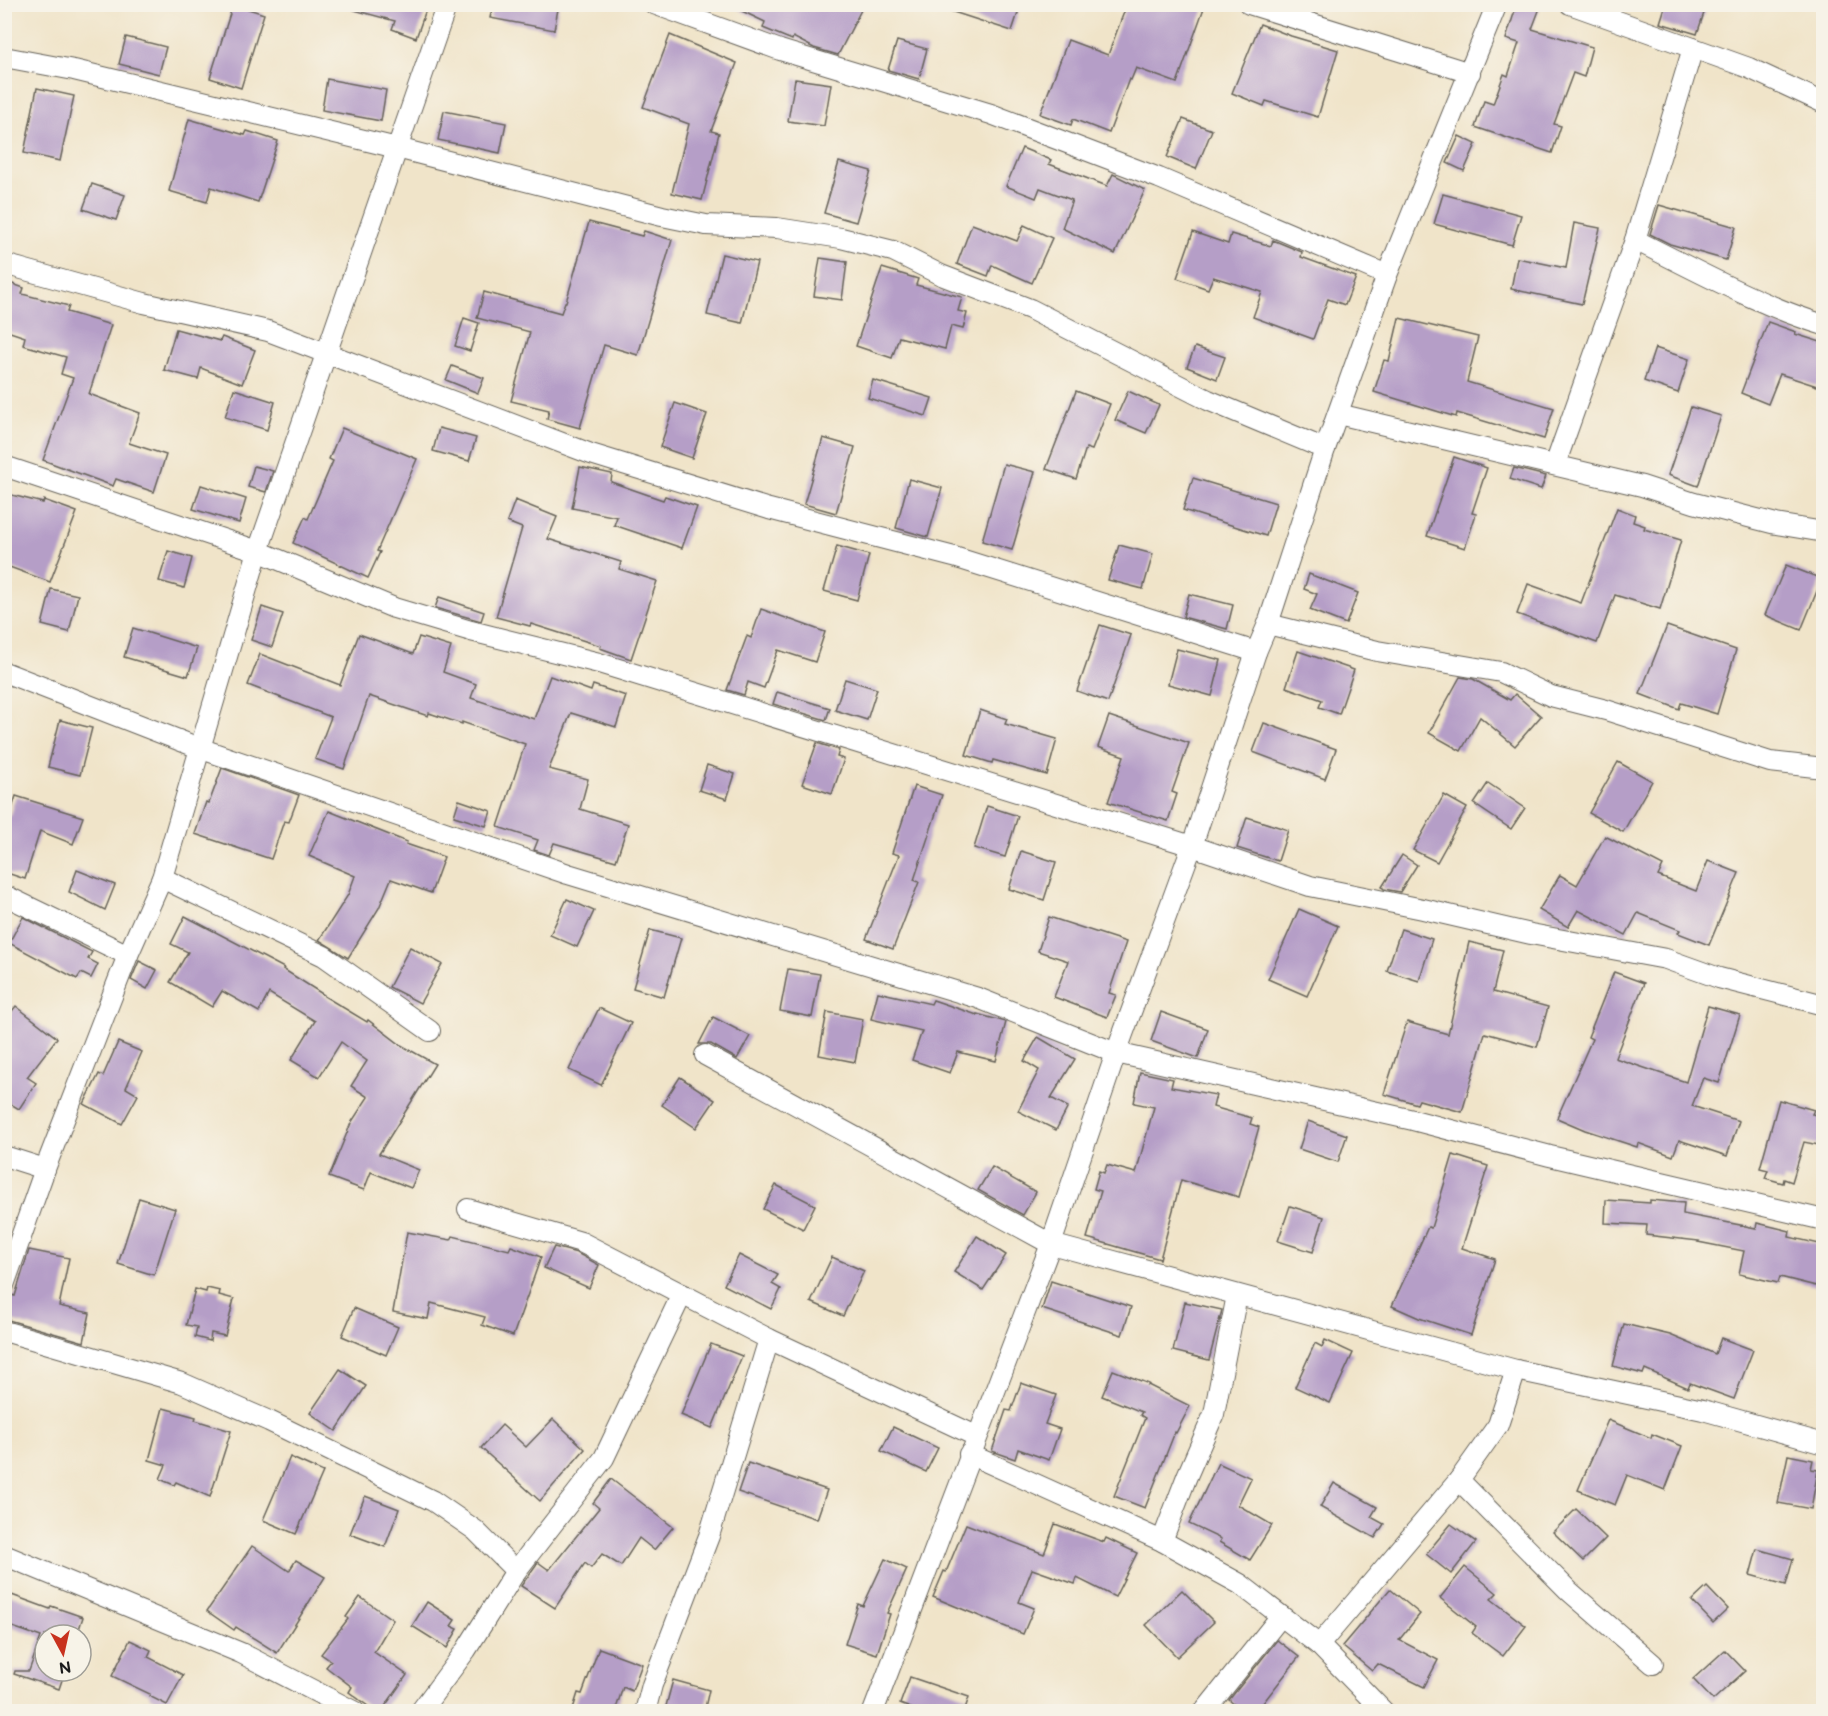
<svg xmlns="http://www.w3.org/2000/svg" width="1828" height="1716" font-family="'Balsamiq Sans',sans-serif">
<rect width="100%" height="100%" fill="#f7f3e8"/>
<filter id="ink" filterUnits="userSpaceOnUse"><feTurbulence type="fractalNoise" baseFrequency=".0167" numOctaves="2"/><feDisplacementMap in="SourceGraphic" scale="12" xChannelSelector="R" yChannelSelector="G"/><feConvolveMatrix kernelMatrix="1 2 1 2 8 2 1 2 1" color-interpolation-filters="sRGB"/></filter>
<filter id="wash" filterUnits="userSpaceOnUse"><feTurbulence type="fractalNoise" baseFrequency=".008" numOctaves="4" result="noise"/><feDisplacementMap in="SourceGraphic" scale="24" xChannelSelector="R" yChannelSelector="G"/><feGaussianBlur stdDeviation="1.35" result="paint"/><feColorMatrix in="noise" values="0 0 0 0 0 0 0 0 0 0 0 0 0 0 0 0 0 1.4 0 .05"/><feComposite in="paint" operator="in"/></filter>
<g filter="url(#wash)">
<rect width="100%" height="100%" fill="#f0e4c9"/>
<g id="blocks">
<g fill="#b59ec7">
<path d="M233 4 264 14 241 88 210 78Z"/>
<path d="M354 4H428L416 38 392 29 395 21 354 10Z"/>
<path d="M493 4H559L554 30 490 18Z"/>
<path d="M727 4H864L838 55 814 48 793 37 792 40 763 28 765 22Z"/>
<path d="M945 4H1021L1012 31 944 9Z"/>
<path d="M1127 4H1195L1204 8 1177 83 1136 68 1131 80 1129 79 1109 133 1073 119 1071 125 1040 114 1068 40 1108 55Z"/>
<path d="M1517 4H1531L1540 8 1532 29 1592 47 1584 77 1573 73 1554 124 1561 126 1552 153 1475 127 1484 101 1493 104 1504 74 1508 76 1519 43 1506 39Z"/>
<path d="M1666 4H1707L1697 34 1660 23Z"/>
<path d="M1260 24 1291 36 1338 50 1318 117 1266 101 1264 106 1232 93Z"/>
<path d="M670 35 737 63 711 131 719 133 702 200 672 193 689 124 643 107Z"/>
<path d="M126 37 166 47 159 74 119 64Z"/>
<path d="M897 41 927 49 919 79 888 70Z"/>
<path d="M327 79 386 90 381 121 322 110Z"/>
<path d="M795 79 831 84 824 126 788 121Z"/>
<path d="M37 88 74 96 60 161 24 153Z"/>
<path d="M444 111 506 123 500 153 438 140Z"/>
<path d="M189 119 245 135 247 131 278 141 258 202 211 187 207 202 169 191Z"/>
<path d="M1183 119 1212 130 1196 169 1167 157Z"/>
<path d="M1459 136 1476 144 1464 171 1447 163Z"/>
<path d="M1022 148 1051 160 1049 164 1107 186 1113 174 1145 190 1115 254 1062 228 1072 200 1040 188 1036 198 1006 186Z"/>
<path d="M839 162 871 171 856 222 824 213Z"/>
<path d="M92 184 125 195 116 220 83 209Z"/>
<path d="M1443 194 1521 215 1512 245 1434 224Z"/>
<path d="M1659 205 1736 227 1726 260 1670 244 1650 234Z"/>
<path d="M589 222 642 236 644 231 672 240 638 355 604 345 580 428 547 419 549 410 511 401 530 332 477 318 484 292 561 313 565 302H566Z"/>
<path d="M1574 223 1600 228 1582 304 1511 289 1517 258 1566 268Z"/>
<path d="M972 224 1017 241 1024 225 1052 238 1032 283 992 265 988 276 957 264Z"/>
<path d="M1193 232 1228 244 1231 234 1271 246 1273 240 1302 252 1301 257 1356 277 1345 305 1328 299 1313 339 1253 317 1262 292 1213 277 1208 289 1177 278Z"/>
<path d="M722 254 757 262 742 323 707 315Z"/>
<path d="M820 258 847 262 842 300 814 296Z"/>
<path d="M882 268 918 279 916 285 962 297 958 311 967 313 963 329 951 326 945 349 899 337 892 358 856 346Z"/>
<path d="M4 281 24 288 22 294 69 306 67 312 111 325 89 394 140 413 129 443 166 455 154 492 116 479 113 486 43 460 73 378 61 374 66 357 23 345 25 337 4 330Z"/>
<path d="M464 318 479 323 470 351 455 346Z"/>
<path d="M1399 318 1478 337 1467 382 1554 408 1544 439 1457 413 1456 417 1374 392 1384 360 1389 361Z"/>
<path d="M1768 322 1796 332 1795 334 1824 343V367L1817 386 1780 374 1768 404 1741 393Z"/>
<path d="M176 329 220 341 222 337 255 350 242 384 201 368 198 379 164 370Z"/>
<path d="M1195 347 1225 357 1217 379 1187 367Z"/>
<path d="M1655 348 1689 359 1678 393 1644 381Z"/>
<path d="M452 366 484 378 478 393 446 380Z"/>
<path d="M873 380 932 398 926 416 868 398Z"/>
<path d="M234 389 275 402 267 430 225 417Z"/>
<path d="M1076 391 1110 404 1092 450 1086 448 1076 479 1046 469Z"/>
<path d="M1128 391 1159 405 1146 433 1115 420Z"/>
<path d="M675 403 707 414 692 458 660 447Z"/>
<path d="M1691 407 1721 416 1698 486 1668 475Z"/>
<path d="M342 428 417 459 377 551 380 552 368 578 293 543 305 517 308 519 333 461 329 459Z"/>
<path d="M439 428 476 438 469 461 433 451Z"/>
<path d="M823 438 855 447 836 513 804 504Z"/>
<path d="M1454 457 1487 468 1472 513 1476 514 1465 548 1427 536Z"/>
<path d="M1004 464 1035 472 1012 550 982 541Z"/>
<path d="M254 466 273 471 266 492 248 487Z"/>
<path d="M580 467 612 474 611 482 663 500 665 496 697 507 682 548 614 525 617 517 572 508Z"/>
<path d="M1514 468 1546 476 1541 489 1510 479Z"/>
<path d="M1193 478 1276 503 1266 536 1183 510Z"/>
<path d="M909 479 942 488 928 537 896 528Z"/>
<path d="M201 485 246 499 239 523 193 509Z"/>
<path d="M4 493 43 503 44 500 77 512 50 582 4 565Z"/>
<path d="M515 500 557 517 548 539 621 562 619 569 657 581 631 659 600 648 601 646 531 624 530 626 496 617 522 528 507 522Z"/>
<path d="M1617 508 1635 515 1633 522 1645 526 1644 529 1681 540 1660 609 1615 595 1597 643 1517 614 1528 584 1581 603Z"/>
<path d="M1119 545 1153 554 1143 589 1108 580Z"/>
<path d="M837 546 869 555 857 600 824 591Z"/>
<path d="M168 551 192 558 184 588 159 581Z"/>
<path d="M1786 565 1822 579 1801 630 1765 615Z"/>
<path d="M1309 574 1358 593 1346 624 1310 610 1317 594 1304 589Z"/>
<path d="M51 589 78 595 69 632 42 625Z"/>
<path d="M1189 594 1233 605 1227 629 1183 617Z"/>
<path d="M439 597 484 612 481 621 435 608Z"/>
<path d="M262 607 283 614 272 647 251 640Z"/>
<path d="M761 609 825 632 815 662 778 650 764 688 748 682 744 695 727 690 747 636 751 638Z"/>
<path d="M1100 625 1131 635 1108 702 1077 691Z"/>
<path d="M1667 626 1736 650 1717 714 1681 703 1679 709 1640 694Z"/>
<path d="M133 628 197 648 188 676 124 657Z"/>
<path d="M359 634 413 654 419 637 451 647 443 672 476 684 471 698 534 719 550 676 591 691 593 685 626 696 616 727 571 713 549 769 588 779 580 809 628 824 616 861 554 843 549 855 534 850 538 840 498 827 525 744 462 722V724L429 713 428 716 369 696 344 769 315 759 331 717 248 685 260 654 340 685Z"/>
<path d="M1177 649 1221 660 1212 696 1168 684Z"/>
<path d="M1298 651 1354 670 1339 714 1319 707 1322 700 1286 687Z"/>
<path d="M1460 677 1473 679 1510 700 1515 694 1541 716 1515 746 1480 717 1461 751 1429 733Z"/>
<path d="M845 679 877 689 867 720 835 710Z"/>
<path d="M777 692 830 708 826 720 773 704Z"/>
<path d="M980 710 1007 719 1005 724 1057 739 1047 775 993 760 992 763 966 755Z"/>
<path d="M1109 716 1189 743 1172 792 1177 794 1168 821 1108 802 1124 756 1098 747Z"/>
<path d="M60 720 92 728 80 775 48 767Z"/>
<path d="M1264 723 1336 749 1325 779 1253 752Z"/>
<path d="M817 743 839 750 837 757 844 759 832 794 802 784Z"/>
<path d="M1618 762 1652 781 1623 832 1589 813Z"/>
<path d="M707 765 735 774 727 799 699 790Z"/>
<path d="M222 768 299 795 289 822 284 821 271 859 195 834 206 802 209 803Z"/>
<path d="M1488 783 1525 808 1511 829 1474 804Z"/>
<path d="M914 786 942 795 914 880 919 882 893 949 866 939 899 855 892 853Z"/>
<path d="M1444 795 1467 808 1437 862 1413 850Z"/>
<path d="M16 796 83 817 73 844 40 831 25 879 4 872V833Z"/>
<path d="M459 800 491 811 486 826 454 816Z"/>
<path d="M987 806 1018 816 1005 857 974 848Z"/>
<path d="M329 811 407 842 406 844 444 857 431 893 391 879 379 908 348 958 319 940 348 895 355 876 309 856Z"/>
<path d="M1247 817 1288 830 1278 861 1237 848Z"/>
<path d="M1605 836 1663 866 1658 876 1696 891 1708 861 1739 873 1709 945 1678 933 1680 930 1638 913 1626 935 1578 910 1568 927 1539 910 1560 875 1577 885Z"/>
<path d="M1021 851 1056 862 1044 900 1009 889Z"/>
<path d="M1402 855 1417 865 1400 892 1384 889 1382 887Z"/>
<path d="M77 870 115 885 105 910 69 892Z"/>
<path d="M567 899 594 911 577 947 550 935Z"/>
<path d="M1299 909 1338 926 1307 996 1268 979Z"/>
<path d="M185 916 284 968 283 969 324 995V996L367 1022 368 1020 401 1045 435 1064 379 1154 419 1170 411 1188 371 1172 364 1190 329 1177 351 1123 368 1097 351 1086 367 1061 341 1042 319 1077 291 1060 315 1021 269 993 259 1012 222 991 212 1007 170 982 188 952 171 944Z"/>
<path d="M23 917 92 952 88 959 98 964 91 978 81 973 77 979 9 943Z"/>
<path d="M1049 917 1126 942 1109 993 1116 995 1107 1017 1054 997 1068 961 1038 951Z"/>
<path d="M1401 929 1432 939 1419 981 1387 971Z"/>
<path d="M650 930 681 938 664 997 633 988Z"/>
<path d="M1469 942 1503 950 1493 992 1548 1007 1537 1047 1485 1033 1462 1112 1419 1100 1417 1104 1384 1094 1407 1022 1448 1034Z"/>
<path d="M410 947 442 964 420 1003 389 987Z"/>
<path d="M139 961 157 970 147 989 131 980Z"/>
<path d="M788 969 820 974 812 1017 780 1011Z"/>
<path d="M1614 972 1644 983 1615 1058 1686 1082 1708 1006 1740 1015 1719 1083 1703 1078 1692 1106 1739 1121 1727 1156 1679 1140 1673 1156 1638 1143 1637 1147 1585 1130 1557 1118 1592 1039 1588 1037Z"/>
<path d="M878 992 931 1004 933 1000 977 1015V1014L1006 1022 996 1061 958 1052 950 1073 912 1060 922 1031 871 1019Z"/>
<path d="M16 1006 57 1038 27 1077 36 1083 19 1109 4 1100V1021Z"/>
<path d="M599 1008 631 1023 601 1085 569 1070Z"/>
<path d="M827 1012 863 1019 855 1062 819 1055Z"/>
<path d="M1161 1012 1208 1029 1198 1058 1151 1041Z"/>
<path d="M713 1017 750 1036 737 1059 711 1044H699Z"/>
<path d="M1038 1037 1075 1059 1051 1098 1068 1107 1056 1130 1018 1111 1039 1070 1024 1061Z"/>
<path d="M118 1042 142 1052 126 1088 138 1095 122 1124 84 1104 99 1074 103 1076Z"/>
<path d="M1140 1072 1173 1079 1171 1087 1216 1095 1213 1107 1252 1118 1250 1124 1259 1127 1239 1197 1181 1180 1160 1259 1087 1238 1101 1191 1094 1189 1099 1171 1104 1173 1107 1165 1136 1173 1154 1107 1134 1103Z"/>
<path d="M680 1077 715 1100 696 1128 662 1105Z"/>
<path d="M1779 1100 1814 1110 1812 1114 1824 1117V1146L1804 1142 1792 1182 1784 1179 1783 1183 1765 1178 1768 1170 1760 1168Z"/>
<path d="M1308 1121 1347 1135 1338 1162 1299 1149Z"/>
<path d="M1453 1155 1488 1166 1462 1248 1495 1259 1471 1335 1419 1318 1392 1306 1428 1227 1431 1228Z"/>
<path d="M992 1167 1036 1192 1023 1215 978 1190Z"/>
<path d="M776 1185 815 1205 803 1229 763 1209Z"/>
<path d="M139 1198 175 1209 154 1275 118 1264Z"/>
<path d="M1606 1200 1650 1203V1200L1684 1203 1683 1214 1756 1228 1757 1223 1790 1231 1789 1237 1824 1245V1256L1816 1286 1780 1277 1778 1283 1739 1274 1744 1251 1698 1242 1699 1241 1646 1235 1647 1225 1605 1223Z"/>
<path d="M1290 1206 1324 1217 1313 1252 1278 1241Z"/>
<path d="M407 1232 451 1240 453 1236 509 1250 511 1246 541 1257 513 1336 482 1325 485 1317 431 1303 428 1319 393 1312Z"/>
<path d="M977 1236 1006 1255 983 1290 954 1272Z"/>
<path d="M554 1247 577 1253 599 1265 589 1288 544 1268Z"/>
<path d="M29 1250 69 1258 59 1306 90 1313 84 1342 5 1319 11 1295 15 1296Z"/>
<path d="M739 1255 778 1275 772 1284 781 1289 771 1309 724 1285Z"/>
<path d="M832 1257 864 1271 843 1316 811 1302Z"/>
<path d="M1051 1281 1131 1307 1122 1335 1042 1309Z"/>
<path d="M207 1288 220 1291 219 1295 234 1299 225 1336 211 1333 210 1341 195 1337 197 1327 186 1325 195 1289 206 1292Z"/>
<path d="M1185 1302 1222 1310 1209 1360 1173 1351Z"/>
<path d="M354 1308 398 1327 386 1355 342 1336Z"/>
<path d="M1624 1324 1670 1335 1715 1354 1721 1338 1753 1350 1734 1399 1690 1383 1688 1388 1645 1369 1643 1374 1613 1366Z"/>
<path d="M1325 1340 1353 1353 1330 1403 1295 1387 1315 1343 1322 1347Z"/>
<path d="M711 1344 742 1356 712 1428 681 1415Z"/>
<path d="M340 1369 366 1386 336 1431 310 1413Z"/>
<path d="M1113 1370 1149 1384 1148 1385 1190 1406 1176 1433 1175 1432 1145 1508 1114 1496 1145 1418 1140 1415 1142 1412 1102 1396Z"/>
<path d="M1021 1383 1056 1395 1045 1424 1060 1429 1049 1460 1018 1449 1015 1459 992 1451 1006 1410 1011 1411Z"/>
<path d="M163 1408 196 1417 195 1420 231 1431 210 1497 176 1482 174 1485 160 1479 166 1465 149 1460Z"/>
<path d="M553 1419 585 1449 540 1501 481 1448 502 1425 526 1447Z"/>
<path d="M1608 1420 1651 1438 1652 1434 1682 1446 1665 1490 1627 1475 1615 1505 1578 1490Z"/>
<path d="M893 1427 938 1448 926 1472 881 1451Z"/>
<path d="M1788 1455 1813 1460 1811 1469 1818 1470 1811 1509 1778 1503Z"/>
<path d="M290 1457 323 1472 296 1534 263 1520Z"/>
<path d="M748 1463 827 1490 817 1519 738 1492Z"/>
<path d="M1218 1463 1251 1478 1238 1505 1272 1525 1250 1560 1219 1542 1221 1539 1189 1524Z"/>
<path d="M611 1479 673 1527 654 1550 639 1538 621 1566 602 1554 591 1568 585 1563 555 1608 521 1586 538 1562 549 1570 599 1508 593 1503Z"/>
<path d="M1334 1483 1377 1507 1371 1517 1384 1524 1375 1538 1320 1507Z"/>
<path d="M365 1496 399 1509 385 1547 350 1534Z"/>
<path d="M1576 1509 1606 1538 1583 1561 1553 1532Z"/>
<path d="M966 1524 1044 1554 1055 1524 1104 1542 1106 1538 1137 1553 1115 1597 1077 1578 1075 1584 1032 1569 1019 1602 1034 1608 1023 1634 933 1597 944 1571 946 1572Z"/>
<path d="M1451 1524 1476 1542 1451 1574 1426 1554Z"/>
<path d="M252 1546 289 1571 296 1560 325 1577 277 1653 236 1627 234 1630 207 1611Z"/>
<path d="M1757 1549 1793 1559 1786 1585 1750 1575Z"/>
<path d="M885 1559 907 1569 887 1613 890 1614 877 1654 845 1644 858 1604 863 1606Z"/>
<path d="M1465 1567 1497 1593 1491 1599 1526 1626 1503 1656 1472 1633 1476 1627 1440 1598Z"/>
<path d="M1707 1587 1728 1609 1713 1623 1692 1601Z"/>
<path d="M1390 1589 1420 1614 1399 1640 1438 1660 1424 1687 1378 1664 1372 1671 1342 1646Z"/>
<path d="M1182 1590 1214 1622 1177 1657 1146 1625Z"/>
<path d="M9 1594 50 1609 51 1606 83 1617 77 1635H45V1671H65L59 1689 14 1674 15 1671H29L41 1637 4 1624V1607Z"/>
<path d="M360 1597 393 1620 374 1652 407 1675 381 1712H376L349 1692 352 1687 326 1667 331 1661 321 1654 348 1619 346 1617Z"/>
<path d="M427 1602 455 1620 451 1626 458 1629 447 1648 412 1626Z"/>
<path d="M130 1640 151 1650 148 1657 183 1675 167 1705 149 1696 150 1694 112 1676Z"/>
<path d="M1277 1640 1299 1657 1256 1712H1243L1229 1700Z"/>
<path d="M599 1648 642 1664 632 1691 623 1687 615 1712H572L578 1693 582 1694Z"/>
<path d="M1725 1650 1745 1671 1713 1700 1693 1679Z"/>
<path d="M910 1677 969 1697 964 1712H921L900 1704Z"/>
<path d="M673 1680 709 1690 704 1712H685L666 1706Z"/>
</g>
</g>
</g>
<g filter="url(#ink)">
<use href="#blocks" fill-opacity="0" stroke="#666259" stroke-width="1.5"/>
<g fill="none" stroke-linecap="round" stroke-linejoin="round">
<g stroke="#666259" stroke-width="22">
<g id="minor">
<path d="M654 4 780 50 991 114 1159 178 1387 275"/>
<path d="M1249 4 1470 73"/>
<path d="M1570 4 1749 68 1824 103"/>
<path d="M4 57 74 70 397 148 662 216 706 225 777 228 841 238 893 251 941 275 1030 309 1208 400 1325 449"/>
<path d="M1635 240C1696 270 1758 305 1824 325"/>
<path d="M4 264 144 303 268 331 591 454 769 509 954 557 1256 652"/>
<path d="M1338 414 1642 486 1694 503 1776 524 1824 532"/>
<path d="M1555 465 1635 240 1693 48"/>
<path d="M4 466 258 551 394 608 471 631 599 663 1192 846 1310 886 1423 909 1531 934 1666 959 1719 978 1824 1005"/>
<path d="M1268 624 1377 651 1501 672 1551 696 1606 710 1770 762 1824 768"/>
<path d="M4 672 199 748 568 874 978 998 1116 1053 1413 1120 1550 1156 1824 1220"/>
<path d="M162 878 324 956 430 1031"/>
<path d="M4 895 128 955"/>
<path d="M705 1055 1051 1244 1516 1370 1703 1410 1824 1444"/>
<path d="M4 1156 45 1169"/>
<path d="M468 1209 581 1242 769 1339 976 1436"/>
<path d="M4 1285 45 1169 128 955 162 878 258 551 447 4"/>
<path d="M4 1331 182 1383 269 1421 433 1501 475 1530 516 1571"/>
<path d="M969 1454 1162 1541 1240 1584 1319 1645 1384 1712"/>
<path d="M1459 1480 1569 1591 1653 1664"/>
<path d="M1162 1541 1187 1476 1214 1414 1237 1295"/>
<path d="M4 1555 241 1653 355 1712"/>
<path d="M1319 1645 1459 1480 1498 1425 1516 1370"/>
<path d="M420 1712 466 1650 516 1571 604 1458 682 1294"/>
<path d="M645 1712 652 1685 709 1536 769 1339"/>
<path d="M873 1712 1051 1244 1116 1053 1192 846 1256 652 1268 624 1325 449 1387 275 1497 4"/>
<path d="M1204 1712 1281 1616"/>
</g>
</g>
<use href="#minor" stroke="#fff" stroke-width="20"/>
</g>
</g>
<rect width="1828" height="1716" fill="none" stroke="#f7f3e8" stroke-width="24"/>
<g transform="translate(63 1653) rotate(172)"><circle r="28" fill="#f7f3e8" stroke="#9f9d96" stroke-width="1.5"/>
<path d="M0-4.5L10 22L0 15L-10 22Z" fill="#c8321e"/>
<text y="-9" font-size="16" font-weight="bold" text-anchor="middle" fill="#1c1c1c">N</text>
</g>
</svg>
